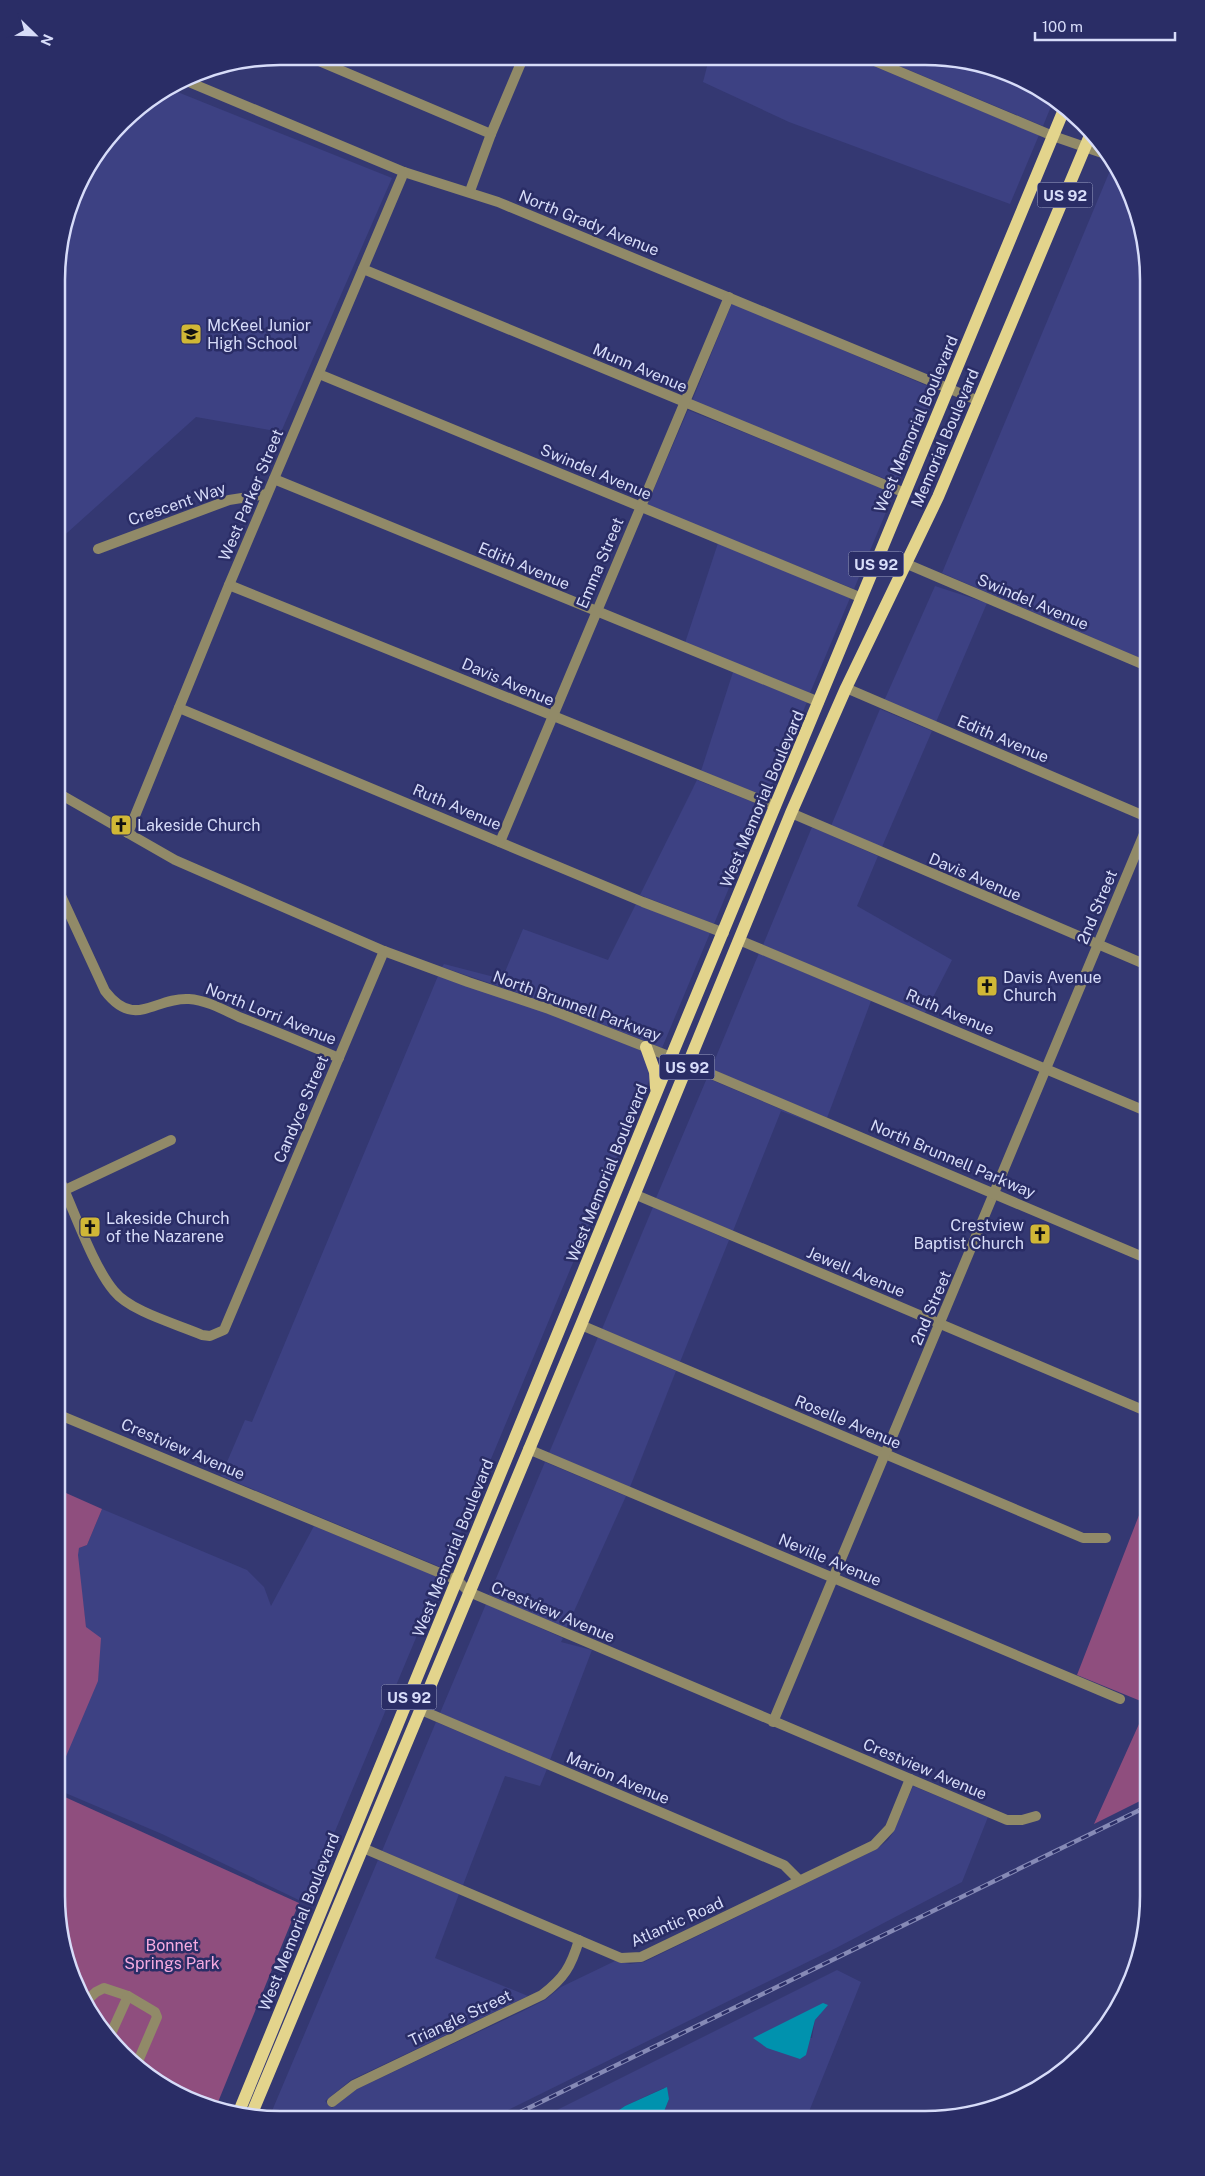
<svg xmlns="http://www.w3.org/2000/svg" width="1205" height="2176" font-family="'Public Sans',sans-serif">
<rect width="100%" height="100%" fill="#343872"/>
<g fill="#3d4183" fill-rule="evenodd">
<path d="M709 59 859 60 1039 135 1010 204 789 122 703 82Z"/>
<path d="M885 60H968L1024 79 1054 99 1043 126Z"/>
<path d="M170 89 392 178 281 432 196 417 58 541V251L79 181 132 112Z"/>
<path d="M1114 161 1137 208 1149 280V662L942 573Z"/>
<path d="M732 303 937 390 898 484 692 401Z"/>
<path d="M688 410 894 493 854 589 647 505Z"/>
<path d="M718 543 850 598 810 693 685 643Z"/>
<path d="M935 586 987 603 936 722 884 701Z"/>
<path d="M733 672 807 702 767 797 701 771Z"/>
<path d="M880 709 932 731 882 847 831 826Z"/>
<path d="M697 780 763 806 714 924 640 895Z"/>
<path d="M812 827 878 856 857 906 952 960 925 1013 763 945Z"/>
<path d="M636 904 710 933 662 1048 551 1004 442 967 444 964 502 979 523 929 608 960Z"/>
<path d="M759 953 871 1001 827 1118 711 1069Z"/>
<path d="M438 976 548 1013 642 1051 651 1076 445 1569 221 1476 245 1420 252 1422Z"/>
<path d="M707 1078 823 1127 781 1111 733 1231 656 1198Z"/>
<path d="M653 1207 729 1240 680 1362 602 1329Z"/>
<path d="M598 1337 676 1371 630 1487 549 1453Z"/>
<path d="M545 1462 626 1496 566 1629 489 1595Z"/>
<path d="M102 1509 247 1570 264 1587 271 1606 314 1526 441 1578 305 1903 162 1834 56 1789 86 1628 77 1555 79 1548 87 1545Z"/>
<path d="M486 1604 563 1638 561 1642 592 1650 550 1760 440 1713Z"/>
<path d="M436 1722 547 1769 540 1786 505 1776 463 1885 382 1851Z"/>
<path d="M913 1786 988 1817 962 1882 836 1948 492 2118H269L378 1860 459 1894 435 1958 528 1996 351 2080 325 2101 332 2108 357 2089 521 2012 545 2000 561 1987 615 1961 630 1964 644 1962 877 1849 888 1840 894 1831Z"/>
<path d="M837 1970 861 1982 806 2119H661L669 2099 664 2088 625 2106 606 2119H539ZM820 2014 815 2020 812 2038H753Z"/>
</g>
<g fill="#8f4e7e">
<path d="M57 1489 102 1509 87 1545 79 1548 78 1555 86 1627 101 1638 98 1681 56 1780Z"/>
<path d="M1148 1492V1797L1094 1824 1148 1704 1077 1675Z"/>
<path d="M56 1793 299 1903 216 2107 181 2097 133 2064 94 2021 68 1968 56 1896Z"/>
</g>
<g fill="#0092ae">
<path d="M823 2003 828 2005 815 2020 806 2055 800 2059 767 2048 753 2038Z"/>
<path d="M667 2087 669 2099 661 2119H606L625 2106Z"/>
</g>
<g fill="none" stroke-linecap="round" stroke-linejoin="round">
<g stroke="#918a68" stroke-width="10">
<path d="M307 56 491 134"/>
<path d="M872 60 1053 136 1111 156"/>
<path d="M184 80 404 172 498 202 979 401"/>
<path d="M470 191 491 134 523 58"/>
<path d="M363 269 905 493"/>
<path d="M319 374 862 598"/>
<path d="M274 479 819 702"/>
<path d="M98 549 229 500 267 494"/>
<path d="M907 564 1149 667"/>
<path d="M229 585 776 806"/>
<path d="M846 688 1149 818"/>
<path d="M179 708 643 902 724 933"/>
<path d="M791 813 1149 966"/>
<path d="M128 833 229 585 404 172"/>
<path d="M500 842 729 297"/>
<path d="M57 887 105 991C135 1030 154 997 189 999 206 1000 224 1010 239 1017 273 1030 306 1044 339 1058"/>
<path d="M739 940 1148 1112"/>
<path d="M57 1174C73 1207 92 1265 114 1291 131 1312 177 1324 202 1335L210 1336 224 1330 384 951"/>
<path d="M65 1190 171 1140"/>
<path d="M634 1194 1148 1412"/>
<path d="M581 1325 1083 1538H1106"/>
<path d="M62 1416 457 1580 469 1592 1007 1820H1022L1036 1816"/>
<path d="M528 1449 1120 1699"/>
<path d="M421 1710 784 1865 799 1880"/>
<path d="M773 1722 1149 822"/>
<path d="M363 1848 621 1958 641 1957 874 1845 890 1828 910 1779"/>
<path d="M85 2002 96 1992 104 1988 128 1996 155 2012 157 2017 136 2066"/>
<path d="M109 2038 128 1996"/>
<path d="M332 2102 354 2085 542 1995C564 1978 571 1967 579 1940"/>
</g>
<path stroke="#918a68" stroke-width="10" d="M58 793 175 860 384 951 468 982 549 1009 671 1057 1148 1259"/>
<g stroke="#e3d48c" stroke-width="12">
<path d="M646 1047 655 1072 656 1088"/>
<path d="M238 2114 671 1057 1065 107"/>
<path d="M250 2118 581 1325 791 813 846 688 938 497 1091 133"/>
</g>
<g stroke="#868ab6" stroke-width="4.5">
<path id="rail" d="M506 2119 1148 1806"/>
</g>
<use href="#rail" stroke="#2a2d66" stroke-width="2.5" stroke-dasharray="8" stroke-linecap="butt"/>
</g>
<defs>
<g id="school-square" transform="scale(1.125)"><rect x="-9" y="-9" width="18" height="18" rx="4" fill="#d0b736" stroke="#2a2d66"/><path d="M0-5L7-2L0 1L-7-2ZM-4 1L0 2.5L4 1V4Q0 6-4 4Z" fill="#111"/></g>
<g id="church-square" transform="scale(1.125)"><rect x="-9" y="-9" width="18" height="18" rx="4" fill="#d0b736" stroke="#2a2d66"/><path d="M-1.2-6h2.4v3.5h3.3v2.4h-3.3V6h-2.4V-.1h-3.3v-2.4h3.3Z" fill="#111"/></g>
</defs>
<g fill-rule="evenodd">
<use href="#school-square" x="191" y="334"/>
<use href="#church-square" x="121" y="825"/>
<use href="#church-square" x="987" y="986"/>
<use href="#church-square" x="90" y="1227"/>
<use href="#church-square" x="1040" y="1234"/>
</g>
<g text-anchor="middle" dominant-baseline="central" stroke-width="5" stroke-linejoin="round" paint-order="stroke">
<g fill="#2a2d66" stroke="#a3a8cd" stroke-width="1">
<rect x="1037.5" y="182.5" width="55" height="25" rx="4"/>
<rect x="848.5" y="551.5" width="55" height="25" rx="4"/>
<rect x="659.5" y="1054.5" width="55" height="25" rx="4"/>
<rect x="381.5" y="1684.5" width="55" height="25" rx="4"/>
</g>
<g font-size="15" font-weight="bold" fill="#d7dcf9">
<text x="1065" y="195">US 92</text>
<text x="876" y="564">US 92</text>
<text x="687" y="1067">US 92</text>
<text x="409" y="1697">US 92</text>
</g>
<g font-size="16" fill="#d7dcf9" stroke="#2a2d66">
<text transform="translate(589 223) rotate(22)">North Grady Avenue</text>
<text transform="translate(640 368) rotate(23)">Munn Avenue</text>
<text transform="translate(916 424) rotate(-67)">West Memorial Boulevard</text>
<text transform="translate(945 438) rotate(-67)">Memorial Boulevard</text>
<text transform="translate(596 472) rotate(23)">Swindel Avenue</text>
<text transform="translate(251 495) rotate(-67)">West Parker Street</text>
<text transform="translate(177 504) rotate(-19)">Crescent Way</text>
<text transform="translate(600 563) rotate(-67)">Emma Street</text>
<text transform="translate(524 566) rotate(23)">Edith Avenue</text>
<text transform="translate(1033 602) rotate(23)">Swindel Avenue</text>
<text transform="translate(508 682) rotate(23)">Davis Avenue</text>
<text transform="translate(1003 739) rotate(23)">Edith Avenue</text>
<text transform="translate(762 799) rotate(-67)">West Memorial Boulevard</text>
<text transform="translate(457 807) rotate(23)">Ruth Avenue</text>
<text transform="translate(975 877) rotate(23)">Davis Avenue</text>
<text transform="translate(1097 907) rotate(-67)">2nd Street</text>
<text transform="translate(577 1006) rotate(20)">North Brunnell Parkway</text>
<text transform="translate(950 1012) rotate(23)">Ruth Avenue</text>
<text transform="translate(271 1014) rotate(22)">North Lorri Avenue</text>
<text transform="translate(301 1109) rotate(-67)">Candyce Street</text>
<text transform="translate(953 1159) rotate(23)">North Brunnell Parkway</text>
<text transform="translate(607 1173) rotate(-68)">West Memorial Boulevard</text>
<text transform="translate(856 1272) rotate(23)">Jewell Avenue</text>
<text transform="translate(931 1308) rotate(-67)">2nd Street</text>
<text transform="translate(848 1422) rotate(23)">Roselle Avenue</text>
<text transform="translate(183 1449) rotate(23)">Crestview Avenue</text>
<text transform="translate(453 1548) rotate(-68)">West Memorial Boulevard</text>
<text transform="translate(830 1560) rotate(23)">Neville Avenue</text>
<text transform="translate(553 1612) rotate(23)">Crestview Avenue</text>
<text transform="translate(925 1769) rotate(23)">Crestview Avenue</text>
<text transform="translate(618 1778) rotate(23)">Marion Avenue</text>
<text transform="translate(299 1922) rotate(-68)">West Memorial Boulevard</text>
<text transform="translate(677 1922) rotate(-24)">Atlantic Road</text>
<text transform="translate(460 2018) rotate(-25)">Triangle Street</text>
</g>
<g font-size="16" fill="#d7dcf9" stroke="#2a2d66" text-anchor="start">
<text x="207" y="325">McKeel Junior<tspan x="207" dy="18">High School</tspan></text>
<text x="137" y="825">Lakeside Church</text>
<text x="1003" y="977">Davis Avenue<tspan x="1003" dy="18">Church</tspan></text>
<text x="106" y="1218">Lakeside Church<tspan x="106" dy="18">of the Nazarene</tspan></text>
<text x="1024" y="1225" text-anchor="end">Crestview<tspan x="1024" dy="18">Baptist Church</tspan></text>
</g>
<g font-size="16" fill="#f7abe1" stroke="#2a2d66">
<text x="172" y="1945">Bonnet<tspan x="172" dy="18">Springs Park</tspan></text>
</g>
</g>
<path d="M0 0H1205V2176H0ZM280 65H925A215 215 0 0 1 1140 280V1896A215 215 0 0 1 925 2111H280A215 215 0 0 1 65 1896V280A215 215 0 0 1 280 65Z" fill="#2a2d66" fill-rule="evenodd"/>
<path fill="none" stroke="#d7dcf9" stroke-width="2.5" d="M280 65H925A215 215 0 0 1 1140 280V1896A215 215 0 0 1 925 2111H280A215 215 0 0 1 65 1896V280A215 215 0 0 1 280 65Z"/>
<g transform="translate(35 35) rotate(113)" stroke="#2a2d66" stroke-width="4" paint-order="stroke">
<path d="M0-4L9 19L0 12L-9 19Z" fill="#d7dcf9"/>
<text y="-8" font-size="14" font-weight="bold" text-anchor="middle" fill="#d7dcf9">N</text>
</g>
<path d="M1035 32v8h140v-8" fill="none" stroke="#d7dcf9" stroke-width="2.5"/>
<text x="1042" y="32" font-size="15" fill="#d7dcf9" stroke="#2a2d66" stroke-width="4" paint-order="stroke">100 m</text>
</svg>
